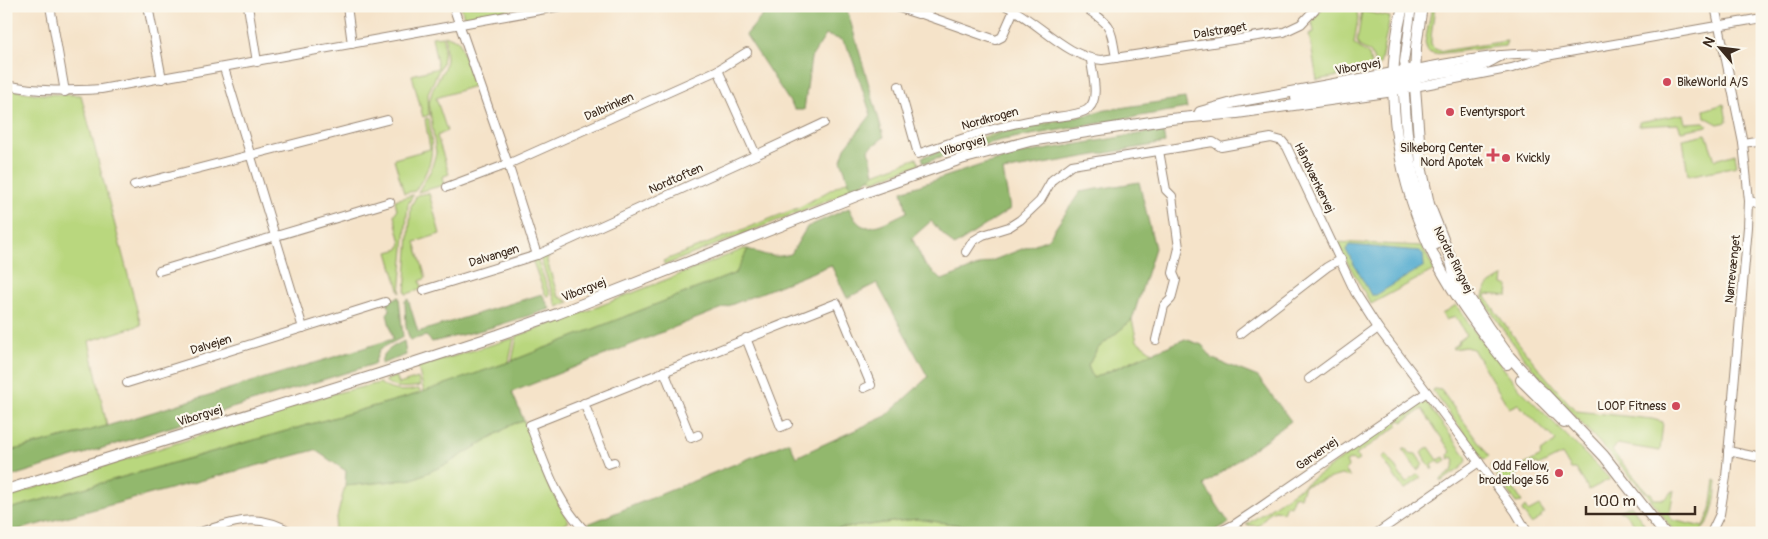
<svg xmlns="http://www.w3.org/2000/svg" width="1768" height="539" font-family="Pangolin,sans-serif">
<rect width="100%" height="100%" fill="#fbf7ec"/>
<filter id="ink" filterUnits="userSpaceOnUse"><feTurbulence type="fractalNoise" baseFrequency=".02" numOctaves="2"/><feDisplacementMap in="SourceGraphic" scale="10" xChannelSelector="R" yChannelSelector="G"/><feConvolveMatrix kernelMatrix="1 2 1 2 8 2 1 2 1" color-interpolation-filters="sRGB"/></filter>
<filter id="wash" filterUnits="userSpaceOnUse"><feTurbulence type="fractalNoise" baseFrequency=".0096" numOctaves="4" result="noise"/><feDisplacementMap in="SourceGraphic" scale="20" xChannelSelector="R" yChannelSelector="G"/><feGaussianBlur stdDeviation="1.12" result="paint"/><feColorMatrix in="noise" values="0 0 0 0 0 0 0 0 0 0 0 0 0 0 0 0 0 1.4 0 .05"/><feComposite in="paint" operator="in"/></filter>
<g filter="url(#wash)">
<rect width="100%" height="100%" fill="#f5e3c9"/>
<g fill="#b9d77e" stroke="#7a804e">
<path d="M461 6H520L521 7 464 17Z"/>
<path d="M1324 6H1348L1357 11 1358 19 1354 44 1369 55 1372 70 1317 80 1309 34 1314 32 1312 21Z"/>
<path d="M1432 6H1435L1431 37V45L1435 49 1442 51 1507 41 1505 46 1434 54 1428 52 1425 43Z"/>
<path d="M1362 11 1390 17 1380 65 1376 66 1371 53 1359 46 1357 42Z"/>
<path d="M445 35 459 41 474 86 436 98 447 131 437 136 449 174 442 177 444 185 418 192 431 170 436 153 429 103 433 88 444 69 446 59Z"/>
<path d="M443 36 444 50 442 63 428 93 429 115 423 117 412 75 438 68 432 37Z"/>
<path d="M6 89 39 94 81 95 141 325 89 341 107 426 6 452Z"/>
<path d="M1724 104 1727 122 1718 124 1705 117 1704 110Z"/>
<path d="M1683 114 1685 123 1704 122 1708 126 1681 131 1678 124 1639 126V122Z"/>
<path d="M1073 117 1050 124 1009 130 992 137 951 147 1017 126Z"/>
<path d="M427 118 429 119C433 154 435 160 415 191L404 193 394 159 430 149 425 119Z"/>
<path d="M1706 134 1715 160 1735 154 1737 166 1688 176 1683 139Z"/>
<path d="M917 158 919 164 874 181 868 178 874 174Z"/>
<path d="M848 180 852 191 665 265 663 261 800 207Z"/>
<path d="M429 193 440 234 415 242 426 278 420 281 422 289 407 294 405 293 411 206 417 195Z"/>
<path d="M413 195 408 204 400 293 388 252 399 249 401 243 394 215 397 210 395 200Z"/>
<path d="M1336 242 1422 246 1434 270 1371 304Z"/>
<path d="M744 249H748L736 273 512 361 517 336 587 311Z"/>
<path d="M549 255 547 261 558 296 569 302 557 307 540 258Z"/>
<path d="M537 259 550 295 547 296 544 292 533 262 531 261Z"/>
<path d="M1504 276 1503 284 1509 286 1508 296 1487 294 1486 297C1513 338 1543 375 1576 411L1652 419 1663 422 1660 451 1617 444 1612 451 1648 493H1651L1654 499H1664L1674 490 1669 516 1672 520 1703 527 1711 510 1715 480 1717 481C1715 500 1714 520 1699 533H1675L1647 494 1572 413 1525 359 1504 331 1483 299C1483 286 1494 282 1504 276Z"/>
<path d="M1456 305 1474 331 1520 389 1610 479 1589 490 1576 469H1571L1562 454 1538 466 1536 463 1514 476 1516 480 1511 484 1522 502 1516 503 1490 466 1496 463 1505 475 1541 456 1540 453 1556 441 1518 404 1509 408 1473 349 1465 347 1453 349 1452 348 1458 344 1459 340 1466 335 1455 316 1446 320 1442 314Z"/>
<path d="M1132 320 1137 341 1152 352 1093 378 1088 366 1097 349Z"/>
<path d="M514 338 509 362 424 392 418 367Z"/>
<path d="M396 376 399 384 418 378 420 386C407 388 395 390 385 381Z"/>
<path d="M380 383C392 393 405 391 419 389L421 393 6 510V497L332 394Z"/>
<path d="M1434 389 1441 390 1489 456 1486 459 1484 460 1433 391Z"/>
<path d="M1425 401 1466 456 1467 461 1461 468 1442 481 1440 480 1452 471 1455 461 1453 457 1449 459 1448 455 1451 452 1422 409 1403 422 1401 420 1397 423 1399 425 1356 455 1359 460 1355 462 1352 459 1346 462 1348 467 1345 470 1350 477 1341 475 1304 486 1300 497 1294 496 1290 506 1286 505 1283 512 1275 510 1269 513 1258 526 1246 525Z"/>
<path d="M524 421 550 487 569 522 539 533H333L345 486 413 479 447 464 513 424Z"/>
<path d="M1429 447 1438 460 1444 457 1446 461 1441 464 1437 461 1432 465 1434 469H1432L1421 453Z"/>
<path d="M1402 449H1406L1409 453 1416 454 1423 465 1417 470Z"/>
<path d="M1386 454 1406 483 1418 474 1421 478 1404 490 1382 458Z"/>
<path d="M1631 505 1650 533H1639C1634 525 1629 512 1619 511Z"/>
<path d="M1539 506 1544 513 1541 515V518L1531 524 1522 511 1523 509 1525 507 1528 512Z"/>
<path d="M917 519 983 528 991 533H803Z"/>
</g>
<g fill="#92b86d" stroke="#667146">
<path d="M756 6H846L884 137 869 149 874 174 864 182 867 184 852 191 841 160 845 148 871 115 850 52 842 40 826 35 811 58 804 110H795L746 35 763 15Z"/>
<path d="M1185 98 1187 108 1002 140 967 149 924 163 922 157 951 147 992 137 1009 130 1050 124 1073 117 1092 114 1100 111Z"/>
<path d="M1163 130 1165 143 1003 171 1010 209 954 246 931 221 912 238 925 265 942 280 1048 239 1080 192 1139 182 1155 248 1132 320 1097 349 1088 366 1093 378 1185 339 1202 345 1213 359 1258 377 1291 421 1204 485 1229 523 1210 533H991L982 528 917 519 803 533H599L588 524 789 442 796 457 886 416 928 377 877 283 847 298 831 265 512 392 524 421 513 424 447 464 413 479 345 486 346 471 315 450 6 533V510L414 395 509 362 736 273 748 249C765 255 773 259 791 254L807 227 849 208C852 214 855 221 861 225 871 232 896 217 907 212L902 191 981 165 1025 153Z"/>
<path d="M542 294 550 309 486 329 432 342 426 336 410 340 406 327 405 301 408 299 418 332Z"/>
<path d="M399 297 403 337 380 349 374 364 6 478V452L107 426 393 339 387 314 390 310 387 301Z"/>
<path d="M404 341 406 355 381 364C381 352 394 346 404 341Z"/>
</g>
<path fill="#52acd0" stroke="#466b77" d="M1349 245 1420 251 1423 254 1424 266 1376 295H1371L1346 250Z"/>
</g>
<g filter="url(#ink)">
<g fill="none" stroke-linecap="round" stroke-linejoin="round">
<g stroke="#988674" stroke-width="10">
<g id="minor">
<path d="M50 6 65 92"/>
<path d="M148 6 162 79"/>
<path d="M248 6 257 62"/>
<path d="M347 6 352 44"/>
<path d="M453 6 508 164 537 255"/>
<path d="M893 6 918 14H922L996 40 1002 37 1014 10"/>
<path d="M1006 6C1038 21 1067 58 1102 60L1284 32 1301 24 1318 6"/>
<path d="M1083 6C1112 26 1110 24 1116 58"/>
<path d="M224 68 303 328"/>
<path d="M1415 69C1460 61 1505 51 1550 54"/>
<path d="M718 70 756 155"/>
<path d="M1407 76 1404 62 1412 6"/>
<path d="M6 85C38 92 69 91 101 89L562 6"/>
<path d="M899 86 918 154C958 140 998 125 1040 119 1052 117 1082 116 1089 108 1100 98 1092 73 1091 60"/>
<path d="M1399 90 1512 68 1552 55 1762 18"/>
<path d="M1743 143 1762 140"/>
<path d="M134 185 387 120"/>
<path d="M447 187 508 164 718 70 747 52"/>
<path d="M1749 201 1762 204"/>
<path d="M966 252 973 241 983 235 1009 227 1020 220 1040 201 1052 180 1072 165 1213 142 1221 147 1271 138 1282 141 1287 147 1355 292 1378 328 1427 392 1515 511 1528 533"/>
<path d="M159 271 390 202"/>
<path d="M424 290 537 255 756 155 824 123"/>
<path d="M1240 334 1327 267 1341 259"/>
<path d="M746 338 781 427 788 424"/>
<path d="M1156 340 1164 306 1171 299 1176 280 1173 273 1179 248 1172 196 1166 190 1159 151"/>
<path d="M664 371 691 438 698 435"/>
<path d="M1309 379 1378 328"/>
<path d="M127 383 385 302"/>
<path d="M584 403 608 464 614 462"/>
<path d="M1728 451 1762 458"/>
<path d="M197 533C236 522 255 511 293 533"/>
<path d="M587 533C555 500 546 466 530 425L837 303 871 385 864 388"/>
<path d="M1217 533 1235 524 1259 508 1427 392"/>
<path d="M1377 533 1479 462"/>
<path d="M1711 533 1720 514 1726 477 1748 227 1749 201 1743 143 1715 6"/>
</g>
</g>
<g stroke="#988674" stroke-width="12">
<g id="major">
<path d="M1403 6C1381 91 1398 187 1438 264 1457 300 1481 332 1507 364"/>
<path d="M1422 6 1416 47 1415 87 1421 166 1429 204 1450 257 1454 274 1488 327 1509 356 1535 385 1543 392 1604 456 1664 533"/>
<path d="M1401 79 1403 84C1406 113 1406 141 1412 170 1416 195 1427 220 1436 244"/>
<path d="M1296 98 1375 86 1400 80"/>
<path d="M1200 112 1236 102 1415 69"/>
<path d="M1521 380 1564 423"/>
<path d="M6 490 379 374 498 335 557 314 869 191 961 159 1030 141 1170 119 1237 113 1394 91C1412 71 1454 73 1479 66 1486 64 1493 59 1500 56"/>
</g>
</g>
<use href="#minor" stroke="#fff" stroke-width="8"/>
<use href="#major" stroke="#fff" stroke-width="10"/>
</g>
</g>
<g fill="#d1495b" stroke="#fbf7ec" stroke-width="2">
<circle cx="1667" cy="82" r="5"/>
<circle cx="1450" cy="112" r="5"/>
<path d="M1490.5 147.5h5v5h5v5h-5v5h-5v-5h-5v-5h5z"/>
<circle cx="1506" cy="158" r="5"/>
<circle cx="1676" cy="406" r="5"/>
<circle cx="1559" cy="473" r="5"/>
</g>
<g text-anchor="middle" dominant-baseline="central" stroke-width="4.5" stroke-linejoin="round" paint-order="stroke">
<g font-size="12" fill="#3b2a1e" stroke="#fbf7ec">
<text transform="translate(1220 31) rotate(-9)">Dalstrøget</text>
<text transform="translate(1358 67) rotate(-11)">Viborgvej</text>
<text transform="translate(609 107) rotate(-24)">Dalbrinken</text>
<text transform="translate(990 119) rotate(-15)">Nordkrogen</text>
<text transform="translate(963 146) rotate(-17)">Viborgvej</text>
<text transform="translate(1314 178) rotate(64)">Håndværkervej</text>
<text transform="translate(676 179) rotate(-24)">Nordtoften</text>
<text transform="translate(494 256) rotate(-17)">Dalvangen</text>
<text transform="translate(1453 260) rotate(63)">Nordre Ringvej</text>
<text transform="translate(1733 269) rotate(-84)">Nørrevænget</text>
<text transform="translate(584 290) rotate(-21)">Viborgvej</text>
<text transform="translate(211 345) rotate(-17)">Dalvejen</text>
<text transform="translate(200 416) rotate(-17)">Viborgvej</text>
<text transform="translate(1317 454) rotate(-35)">Garvervej</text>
</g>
<g font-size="12" fill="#3b2a1e" stroke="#fbf7ec" text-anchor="start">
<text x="1677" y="82">BikeWorld A/S</text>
<text x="1460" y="112">Eventyrsport</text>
<text x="1483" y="148" text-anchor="end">Silkeborg Center<tspan x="1483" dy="14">Nord Apotek</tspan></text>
<text x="1516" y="158">Kvickly</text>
<text x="1666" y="406" text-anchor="end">LOOP Fitness</text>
<text x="1549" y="466" text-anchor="end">Odd Fellow,<tspan x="1549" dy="14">broderloge 56</tspan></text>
</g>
</g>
<rect width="1768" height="539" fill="none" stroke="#fbf7ec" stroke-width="25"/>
<g transform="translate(1720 48) rotate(298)" stroke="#fbf7ec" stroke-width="4" paint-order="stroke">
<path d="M0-4L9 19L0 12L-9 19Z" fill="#3b2a1e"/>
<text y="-8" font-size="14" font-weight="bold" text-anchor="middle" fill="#3b2a1e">N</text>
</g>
<path d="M1586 506v8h109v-8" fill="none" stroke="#3b2a1e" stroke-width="2.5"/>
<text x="1593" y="506" font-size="15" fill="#3b2a1e" stroke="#fbf7ec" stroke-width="4" paint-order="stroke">100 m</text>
</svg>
